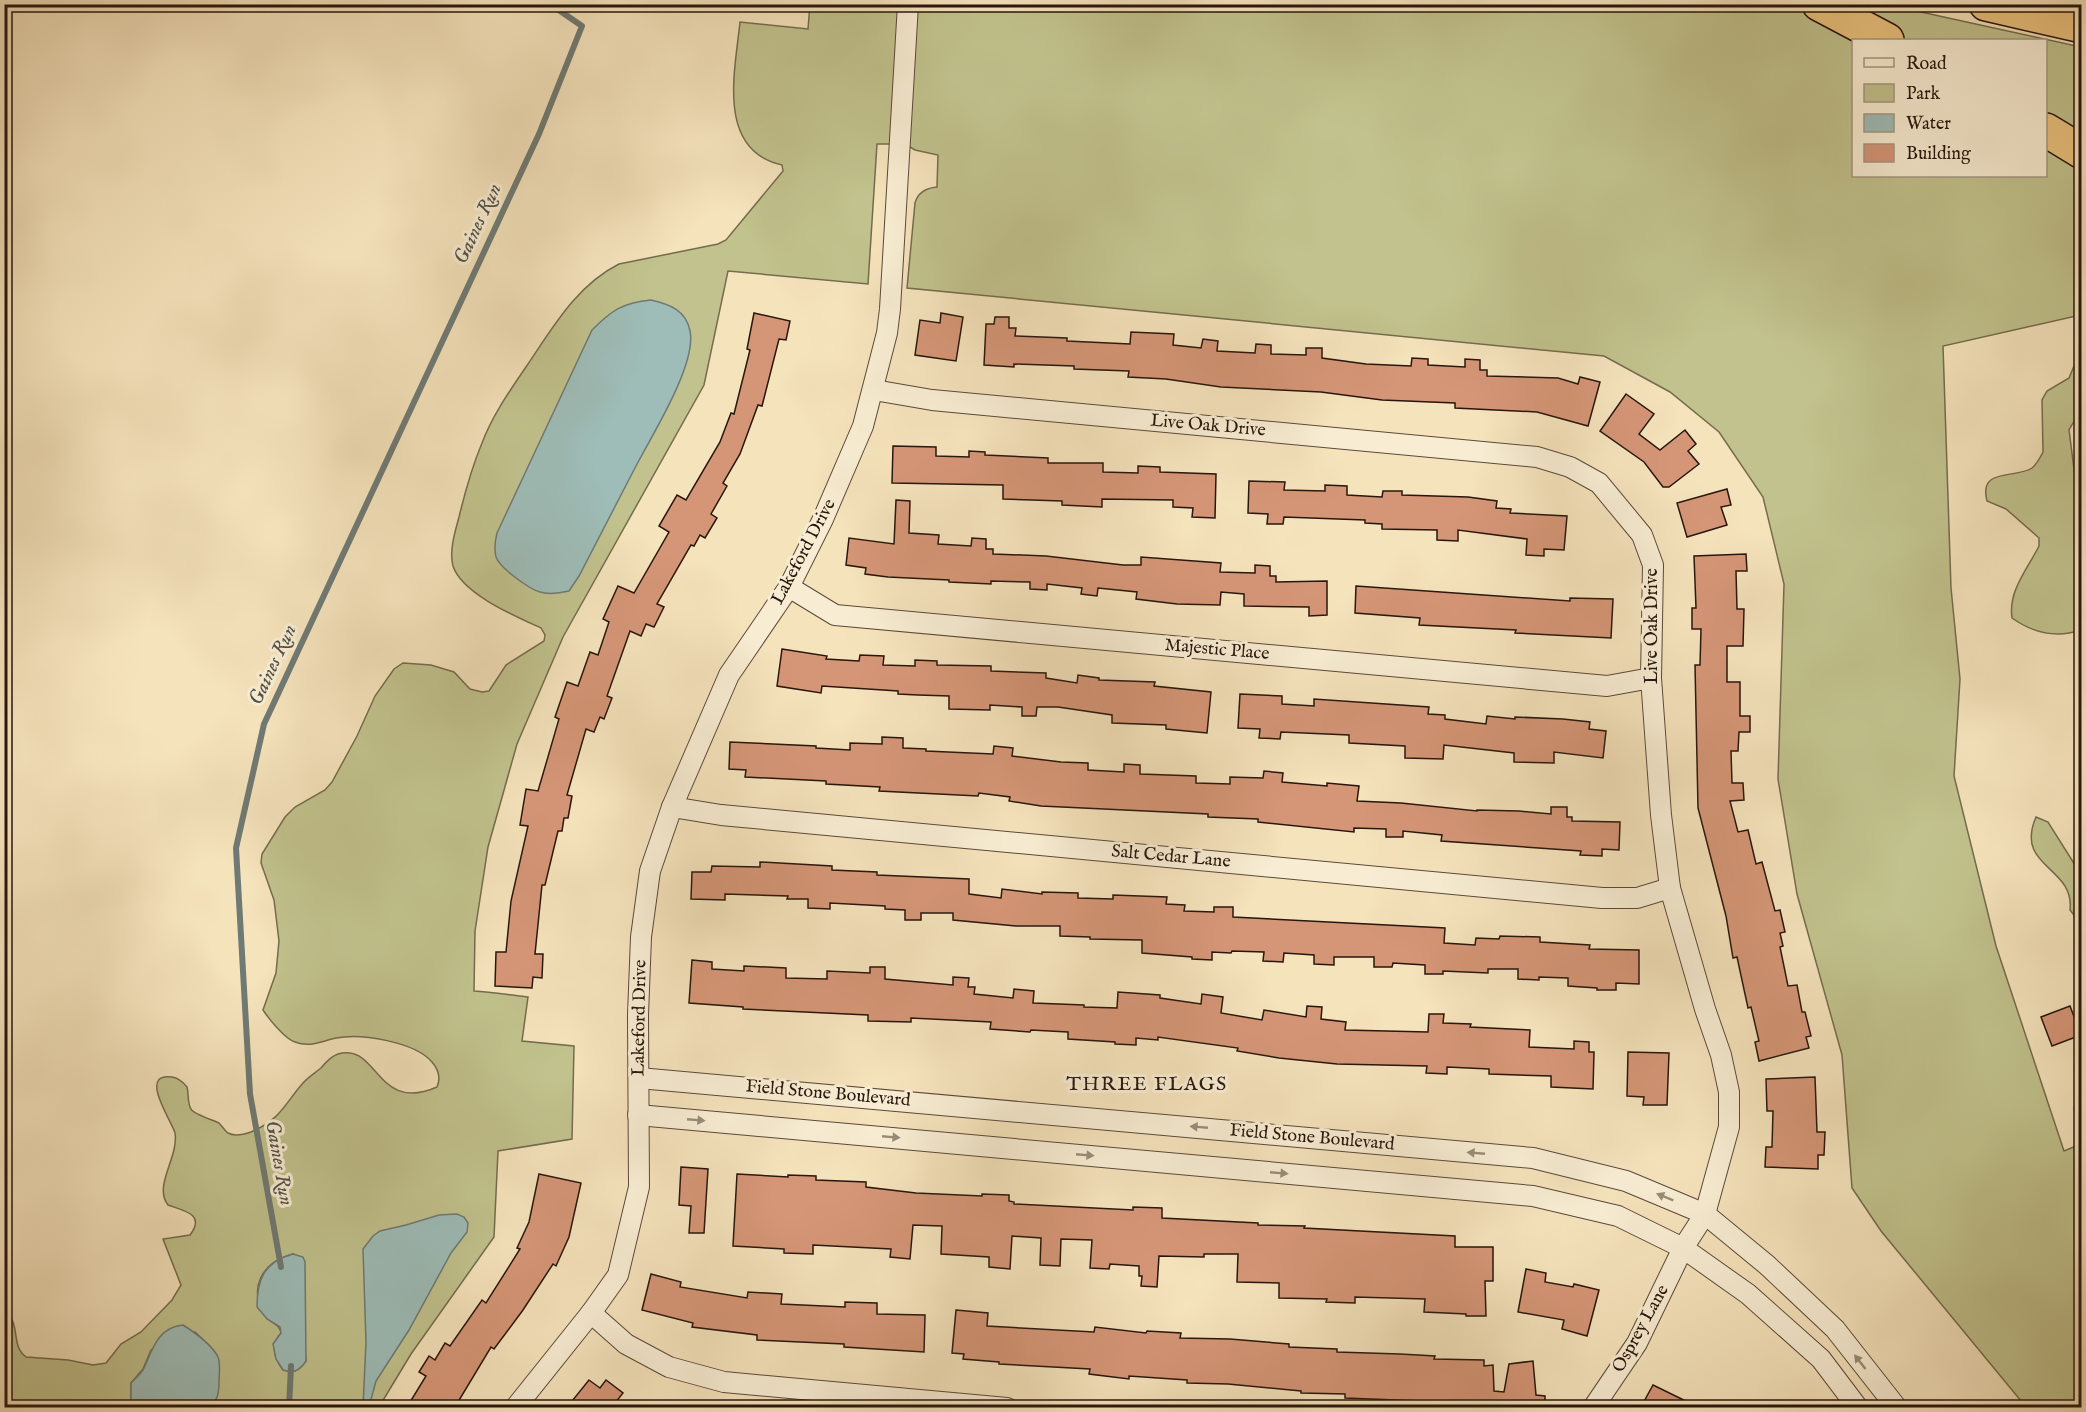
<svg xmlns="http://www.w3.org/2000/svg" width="2086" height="1412" font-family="'IM FELL English',serif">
<rect width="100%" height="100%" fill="#f5e3bc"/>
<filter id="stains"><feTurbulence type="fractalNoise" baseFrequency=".00333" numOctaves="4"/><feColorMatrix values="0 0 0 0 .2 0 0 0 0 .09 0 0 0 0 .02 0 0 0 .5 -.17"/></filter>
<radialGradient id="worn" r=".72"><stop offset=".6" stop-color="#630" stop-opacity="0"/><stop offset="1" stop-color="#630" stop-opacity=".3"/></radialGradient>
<g fill="#c1c28d" stroke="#746c4d" stroke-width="1.5" fill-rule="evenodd">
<path d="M810 4 1805 5 1854 40V176H2046V144L2081 164V318L2076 316 1943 346 1951 588 1960 679 1954 776 1996 946 2064 1151 2081 1144 2074 1108 2081 1095V1407H2026L1881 1231 1852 1188 1842 1055 1797 894 1778 779 1784 584 1763 497 1719 432 1670 392 1604 356 907 288 915 203C918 192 926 188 937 187L938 155 915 150 905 144H877L868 284 728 271 704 385 563 637 517 744 488 847 475 931 474 991C493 992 509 995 528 997L522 1041 574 1046 572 1139 498 1151 494 1237 411 1354 379 1407H210C217 1401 216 1395 217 1386 220 1356 216 1352 195 1332L151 1350 143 1369 131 1383V1407H5L4 1309C22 1325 10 1345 26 1357L68 1360 93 1365 106 1363 121 1344 141 1332 172 1300 181 1285 163 1239 190 1235C206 1214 184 1211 168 1205 153 1186 179 1157 175 1133 173 1123 137 1072 172 1077 179 1078 183 1082 187 1087 189 1094 187 1103 191 1109 193 1114 213 1120 219 1123 222 1126 225 1131 228 1133 235 1137 245 1134 251 1132 281 1119 283 1106 303 1083 308 1077 315 1073 321 1068 325 1063 332 1056 338 1054 378 1042 376 1114 437 1087 441 1078 438 1069 432 1062 415 1042 361 1033 336 1038 322 1041 310 1048 295 1042 285 1039 269 1019 263 1010L276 973 279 941 274 900 261 863 262 854 285 817 295 807 325 790 332 782 357 736 375 696 394 669 403 663 431 665 454 672 470 689 482 692 489 691 506 665 544 641 545 635 541 628C517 617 462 594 453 566 449 551 455 532 459 517 465 492 472 467 482 443 493 414 511 389 528 364 553 327 577 285 619 264L718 244 726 240 783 171 782 165C716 150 735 71 740 22L808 29ZM293 1254 306 1361 295 1371 283 1370C274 1358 270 1345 281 1333 279 1323 271 1324 266 1316 247 1289 262 1262 293 1254Z"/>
<path d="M1837 5H1889L2081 47V140L2046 119V40H1903Z"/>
<path d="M2081 349V418L2073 423 2069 430 2078 500 2081 514V630C2057 638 2033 633 2012 618 2008 591 2027 570 2039 546V538L2006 509 1987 501C1978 467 2016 479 2032 468 2037 464 2040 458 2043 452L2042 400 2047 391 2069 378Z"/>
<path d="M2036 817 2048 822 2075 865 2081 870V924L2070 910C2075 866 2014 868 2036 817Z"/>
</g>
<g fill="#9ebdb8" stroke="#6f7a74" stroke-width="1.5">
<path d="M651 300C669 304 686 310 690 331 697 364 652 435 636 466 617 502 598 539 579 576L569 591C560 593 549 595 540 592 529 589 500 568 496 557 494 549 495 541 497 533L592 330C612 310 622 303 651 300Z"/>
<path d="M439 1215 457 1214 464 1217 468 1223 467 1232 451 1253 409 1330 376 1381 369 1407H363L366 1342 363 1249 373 1236 380 1231 406 1225Z"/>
<path d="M293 1254 303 1257 305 1262 306 1361C300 1370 294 1374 283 1370L276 1359 273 1344 281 1333 280 1327 267 1319 257 1307C257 1279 264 1262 293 1254Z"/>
<path d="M183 1325C194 1332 212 1345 218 1357 221 1365 219 1374 219 1381 219 1392 218 1400 210 1407H131V1383C136 1378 141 1374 144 1368 152 1350 158 1327 183 1325Z"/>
</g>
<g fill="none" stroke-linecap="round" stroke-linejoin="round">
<g stroke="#6f7a74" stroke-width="6">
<path d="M281 1267 250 1094 236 848 264 724 539 134 582 26 550 4"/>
<path d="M289 1408 291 1366"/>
</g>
</g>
<g fill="#d59677" stroke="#28160d" stroke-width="1.5">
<path d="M754 313 790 321 786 340 779 339 762 406 758 405 740 454 723 483 727 486 711 514 717 518 705 538 700 535 694 546 691 545 657 604 664 607 654 627 646 624 641 636 630 631 607 696 612 698 604 719 600 717 594 732 586 729 567 795 572 796 568 818H564L562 831H558L545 885H542L535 954H543L542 978 533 977 532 988 495 986 496 952H506L511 901 528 826 520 825 526 789 538 791 559 719 555 717 567 682 578 686 590 652 598 655 609 622 603 619 618 586 634 593 669 532 659 526 677 495 686 500 720 442 731 413 734 414 750 350 747 349Z"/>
<path d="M941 313 963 317 956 361 915 355 920 320 940 323Z"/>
<path d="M995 317H1009V328H1016L1015 336 1067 338V341L1130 344 1131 332 1174 334 1173 345 1201 348 1203 339 1218 341 1217 351 1255 353 1256 344 1271 345V354L1306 355V348H1322V358L1366 364 1411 366 1412 358 1428 359V365L1465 367V359L1480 360V370H1487V376L1558 378 1578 384 1580 377 1600 382 1588 426 1537 412 1455 408V403L1382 400 1321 392 1221 387 1166 379 1128 377 1129 371 1074 369V366L1014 364V367L984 365 986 324H994Z"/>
<path d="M1626 394 1654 414 1639 434 1660 450 1685 430 1696 444 1688 451 1699 464 1669 487H1663L1644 462 1600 431Z"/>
<path d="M893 446 936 447V456L969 457V451L985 452V455L1048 458V463H1103V472L1138 473V466L1160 467V472L1216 474 1215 518 1192 517 1193 508 1173 507V500L1102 499V507L1062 505V501L1003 499V485L892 483Z"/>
<path d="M1249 481 1285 482 1284 490 1325 491V485L1347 486V495L1382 497 1383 491H1402V495L1468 497 1497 501 1496 508 1511 509 1510 513 1567 516 1564 550 1544 549V556L1526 555 1527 539 1458 530V541L1437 540V530L1382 529V524L1365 523V520L1284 517 1283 524H1267L1268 514 1248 513Z"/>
<path d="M1727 489 1731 505 1721 507 1727 525 1687 537 1677 503Z"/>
<path d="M896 500 910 501 909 533 939 535 938 544 971 546 972 538 986 539V549H993V554L1046 556 1123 565H1141V557L1221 563 1220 572 1255 573V565L1270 566V576H1276V582L1327 581V615L1309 616V607L1244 606V594L1221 592 1220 605 1177 604 1136 599 1137 592 1098 588 1097 596 1081 594 1082 588 1047 584V590L1030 589V582L991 581V584L949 582V580L888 577 865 574 866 568 846 565 849 538 894 544Z"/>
<path d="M1746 554 1747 571H1736L1737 609H1744L1743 646H1727V682H1740V716H1750V732H1739L1738 751H1731L1732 783H1743L1744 800 1730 801 1738 832 1748 830 1756 864 1762 862 1775 911 1780 910 1785 932 1780 933 1783 946 1780 947 1788 986 1797 985 1802 1012H1805L1811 1036 1806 1037 1809 1048 1759 1061 1755 1042 1759 1041 1751 1007 1748 1008 1737 957 1733 958 1726 916 1698 808 1695 665H1700L1701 629H1692V608H1696L1694 556Z"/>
<path d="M1356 586 1570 601V598L1613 599 1611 638 1515 633 1516 630 1419 625 1420 618 1355 613Z"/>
<path d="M782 649 827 656 826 659 859 661 860 655 884 656 883 665 915 666V660L937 661V665L991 666V671L1046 673V678L1077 683 1078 675 1099 678V680L1155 682 1154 686 1211 692 1207 733 1166 729V725L1112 723V715L1058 707H1037L1036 716H1022V707L990 705V710L949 709V696L918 695 898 694V691L822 686 821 693 777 686Z"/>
<path d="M1240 694 1282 696V704L1314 706V699L1429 707 1428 714 1445 715V719L1486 724 1487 716 1515 719V717L1563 719 1590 722 1589 729 1606 731 1603 758 1554 752V763L1514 762V753L1444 745 1443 759 1405 758V746L1349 743V735L1281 732 1280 739 1259 738 1260 729 1238 728Z"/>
<path d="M882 737 903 738V748L926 749V751L993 754 994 746 1013 748 1012 756 1061 762 1088 763V770L1124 772V764L1140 765V774L1196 776V783L1230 784V777L1263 778 1264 771 1283 773 1282 782 1327 786V783L1359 786 1357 801 1401 803 1477 811V810L1519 811 1551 814V807H1567V817H1572V821L1620 822 1619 850 1602 849V856L1580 855 1581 851 1441 841 1442 835 1403 831V837H1386V829L1354 828V832L1258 822V819L1208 817V814L1041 806 1009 801 1010 797 979 793 978 796 879 791 880 787 826 784V781L745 777 746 770 729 769 730 742 816 746V748L850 750V743L882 744Z"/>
<path d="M760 862 832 866V870L877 872V875L969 879V894L1001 898 1002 889 1042 894V892L1078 893V898L1113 899V895L1167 897 1166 904 1185 905 1184 911 1214 912V907H1233V917L1445 928 1444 943 1475 945 1476 938 1499 939 1500 936 1540 937V942L1590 945 1589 949 1639 950V984L1616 983V990H1597V988L1568 986V978L1539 977V980L1518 979V969H1488V973L1443 971V974H1425V965L1393 963 1392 967H1374V957H1334V965L1314 964V955L1284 953 1283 962 1263 961 1264 952 1232 951 1231 953 1212 952V960L1192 959V957L1142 953V940L1090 939V937L1060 936V926H1016L953 920V913H921V920H905V910L885 909V906L830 903V909L808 908V899H787L788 896 725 894V900L691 899 692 872H711L712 866 760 867Z"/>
<path d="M692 960 712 962V969L744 971V966L786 968V978L827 979V971L870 973V967H885V979L953 985V977L969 978 968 987H975L974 994 1013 998 1014 989 1034 991 1033 1003 1084 1005V1007L1117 1008 1118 992 1160 995V998L1201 1004 1202 994 1223 997 1221 1013 1262 1020 1264 1010 1306 1017 1307 1006 1322 1007 1321 1019 1346 1022 1345 1030 1428 1032 1429 1014H1444L1443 1023 1471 1024 1470 1027 1530 1030 1529 1047 1574 1049V1041L1589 1042V1052H1594L1593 1089 1551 1087V1076L1489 1074V1069L1447 1067V1074L1426 1073 1427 1066 1337 1064 1279 1058 1237 1051 1238 1048 1158 1037V1040L1136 1038V1045L1115 1044V1042L1068 1039V1032L1031 1030 1030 1032 990 1029 991 1022 911 1018V1022L868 1021V1015L743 1009V1007L689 1003Z"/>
<path d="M2070 1006 2081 1035 2052 1046 2041 1017Z"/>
<path d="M1628 1052 1669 1053 1667 1105H1643L1644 1097 1627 1096Z"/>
<path d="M1815 1077 1817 1132H1825L1824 1155H1818V1169L1765 1167 1766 1147H1772L1773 1111H1767L1766 1079Z"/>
<path d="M681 1167 708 1169 704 1233H689L691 1206 679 1205Z"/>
<path d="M539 1174 581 1183 569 1237 556 1266 553 1264 523 1310 494 1349 491 1347 455 1407H407L426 1376 419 1372 429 1356 435 1360 445 1343 450 1346 482 1300 486 1303 520 1249 517 1248 529 1222Z"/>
<path d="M737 1174 788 1177V1175L816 1176V1180L866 1182V1187L916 1193 982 1196V1194L1009 1195V1201L1014 1202V1204L1133 1210V1207L1162 1208V1218L1258 1223V1225L1305 1226 1304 1228 1455 1236V1247H1493V1281H1485L1486 1316H1466V1314L1424 1312 1425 1299 1355 1297V1303L1326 1302 1327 1299 1279 1298V1283L1237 1282 1238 1254H1204V1257L1159 1256 1157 1287 1141 1286 1142 1276H1139V1266L1110 1264 1109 1269 1090 1268 1092 1240 1061 1239 1060 1266 1040 1265 1041 1238 1012 1236 1010 1269 989 1267V1257L941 1254 942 1226 913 1225 910 1259 890 1257 891 1249 813 1245V1254L784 1253V1249L733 1246Z"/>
<path d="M1526 1269 1546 1273 1545 1282 1573 1287 1574 1284 1599 1290 1587 1336 1562 1329 1564 1320 1518 1312Z"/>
<path d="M651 1274 681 1282 680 1287 747 1298 748 1292 782 1294 781 1304 845 1307V1302L877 1303V1314L925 1315 924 1352 844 1347V1344L757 1340V1335L692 1327 693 1323 642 1310Z"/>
<path d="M956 1310 988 1313 987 1326 1094 1332 1095 1327 1146 1333 1147 1331 1181 1333 1180 1338 1230 1339 1289 1344V1347L1337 1349V1352L1400 1354 1435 1356 1434 1359 1484 1360V1366L1493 1365 1494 1391 1504 1392 1509 1364 1533 1361 1536 1395 1545 1396V1404L1504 1407H1447V1402L1345 1398V1394L1301 1393V1391L1228 1384 1187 1383V1380L1129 1376V1379L1089 1374 1090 1369 999 1364V1362L963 1359 964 1354 952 1353Z"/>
<path d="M589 1380 600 1388 606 1380 623 1393 612 1407H580L572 1401Z"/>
<path d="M1653 1385 1698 1407H1641Z"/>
</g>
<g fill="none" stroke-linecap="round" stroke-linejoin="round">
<g stroke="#5b4939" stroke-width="22">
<g id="street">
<path d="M874 390 932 400 1537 457 1570 467 1599 483 1642 535 1653 565 1651 678 1661 815 1670 888 1705 1009 1721 1055 1729 1092V1127L1705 1214 1683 1248 1637 1343 1593 1408"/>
<path d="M789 587 835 615 1607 686 1651 678"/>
<path d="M672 807 721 815 1602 898H1637L1670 888"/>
<path d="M639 1078 1533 1158 1626 1181 1705 1214 1767 1265 1835 1329 1897 1408"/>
<path d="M638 1115 1533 1196 1618 1216 1683 1248 1748 1294 1821 1359 1858 1408"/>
<path d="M591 1313 626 1344 669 1367 724 1382 1007 1408"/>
<path d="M515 1408 591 1313 618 1275 639 1187 638 1015 641 937 650 871 672 807 729 675 789 587 823 519 863 426 887 333 890 309 908 4"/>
</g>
</g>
<g stroke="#28160d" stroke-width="36">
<g id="highway">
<path d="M1819 4 1887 40"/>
<path d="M1986 4 2082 26"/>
<path d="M2046 130 2082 152"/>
</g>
</g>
<use href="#street" stroke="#f8edd3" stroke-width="20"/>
<use href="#highway" stroke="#eac27e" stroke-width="33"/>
</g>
<defs><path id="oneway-solid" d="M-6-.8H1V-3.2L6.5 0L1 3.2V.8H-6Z" transform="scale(1.5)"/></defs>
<g fill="#9a8c7a">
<use href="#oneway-solid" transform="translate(696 1120) rotate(5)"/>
<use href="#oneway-solid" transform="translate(1199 1127) rotate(-175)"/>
<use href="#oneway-solid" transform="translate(891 1137) rotate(5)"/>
<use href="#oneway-solid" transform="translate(1476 1153) rotate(-175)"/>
<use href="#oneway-solid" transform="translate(1085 1155) rotate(5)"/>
<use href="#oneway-solid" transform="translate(1279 1173) rotate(5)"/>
<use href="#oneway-solid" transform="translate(1665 1197) rotate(-158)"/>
<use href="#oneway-solid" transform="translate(1860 1362) rotate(-128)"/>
</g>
<g text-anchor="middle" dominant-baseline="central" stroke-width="6" stroke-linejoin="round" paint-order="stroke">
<g font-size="18" fill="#28160d" stroke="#f8edd3">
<text transform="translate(1208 426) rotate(5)">Live Oak Drive</text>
<text transform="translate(804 552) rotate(-62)">Lakeford Drive</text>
<text transform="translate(1652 626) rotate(-90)">Live Oak Drive</text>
<text transform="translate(1217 650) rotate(5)">Majestic Place</text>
<text transform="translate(1171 857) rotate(5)">Salt Cedar Lane</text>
<text transform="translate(640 1018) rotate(-89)">Lakeford Drive</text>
<text transform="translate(828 1094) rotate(5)">Field Stone Boulevard</text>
<text transform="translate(1312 1138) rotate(5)">Field Stone Boulevard</text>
<text transform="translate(1641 1329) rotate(-61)">Osprey Lane</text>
</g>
<g font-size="20" font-style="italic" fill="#515049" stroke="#f8edd3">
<text transform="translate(478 224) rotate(-65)">Gaines Run</text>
<text transform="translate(273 665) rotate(-65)">Gaines Run</text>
<text transform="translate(279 1163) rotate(80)">Gaines Run</text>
</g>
<g font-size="20" letter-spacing="1.5" fill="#28160d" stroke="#f8edd3">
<text x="1147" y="1084">THREE FLAGS</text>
</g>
</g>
<rect width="2086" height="1412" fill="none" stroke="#f5e3bc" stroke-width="24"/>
<rect x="6" y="6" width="2074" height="1400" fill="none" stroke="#28160d" stroke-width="3"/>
<rect x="12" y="12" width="2062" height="1388" fill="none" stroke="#28160d" stroke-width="1.5"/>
<rect x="1852" y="39" width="195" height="138" fill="#f8edd3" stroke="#a59784" stroke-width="1.5"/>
<rect x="1864" y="58" width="30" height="9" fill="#f8edd3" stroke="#a59784" stroke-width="1.5"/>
<text x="1906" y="69" font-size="18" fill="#28160d">Road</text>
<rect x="1864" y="84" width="30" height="18" fill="#c1c28d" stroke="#a59784" stroke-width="1.5"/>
<text x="1906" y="99" font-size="18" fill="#28160d">Park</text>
<rect x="1864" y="114" width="30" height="18" fill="#9ebdb8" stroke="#a59784" stroke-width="1.5"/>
<text x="1906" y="129" font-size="18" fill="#28160d">Water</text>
<rect x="1864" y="144" width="30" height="18" fill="#d59677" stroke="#a59784" stroke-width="1.5"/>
<text x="1906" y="159" font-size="18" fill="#28160d">Building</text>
<rect width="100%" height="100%" filter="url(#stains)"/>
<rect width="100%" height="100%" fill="url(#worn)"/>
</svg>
